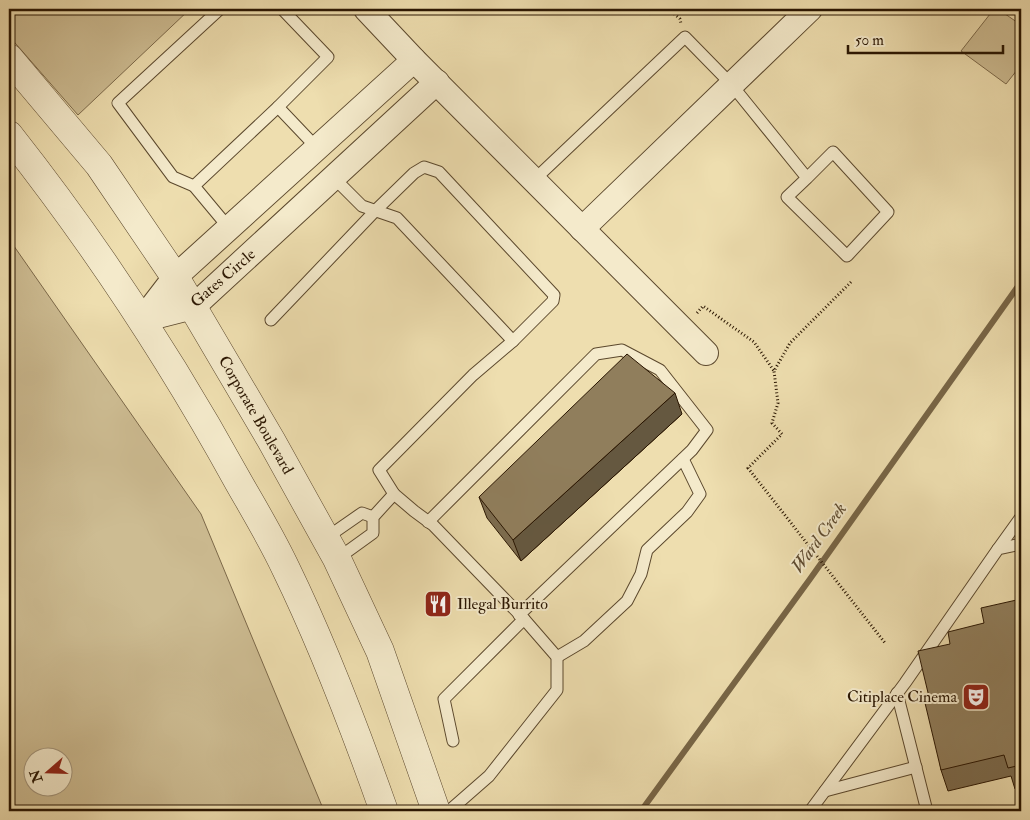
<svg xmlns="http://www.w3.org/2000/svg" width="1030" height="820" font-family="'IM FELL Double Pica',serif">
<rect width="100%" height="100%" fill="#eedeaf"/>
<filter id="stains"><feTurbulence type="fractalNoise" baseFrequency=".004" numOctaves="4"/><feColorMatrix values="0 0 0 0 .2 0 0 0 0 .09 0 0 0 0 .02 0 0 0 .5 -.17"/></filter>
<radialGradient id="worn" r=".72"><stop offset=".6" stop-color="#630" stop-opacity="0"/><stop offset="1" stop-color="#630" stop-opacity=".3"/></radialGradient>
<g fill="#cdbc92" stroke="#7c694a" fill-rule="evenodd">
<path d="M9 9H190L78 115 9 36Z"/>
<path d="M994 9H998L1021 25V65L1006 84 961 51Z"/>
<path d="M9 239 201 514 324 811H9ZM32 758H62V788H32Z"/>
</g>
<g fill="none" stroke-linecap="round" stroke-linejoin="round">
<path stroke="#776546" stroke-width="6" d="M641 811 810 579 1021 282"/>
<g stroke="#5b482d" stroke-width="13">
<g id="service">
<path d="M278 107 328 57 282 9"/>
<path d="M333 177 362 206 397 218 513 341 473 375 379 470 394 494"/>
<path d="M534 180 685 37 731 84 807 178 787 197 847 256 888 212 833 152 807 178"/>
<path d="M194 186 173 177 118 103 220 9"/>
<path d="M229 228 194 186 278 107 317 148"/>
<path d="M271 320 376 210 414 173 424 167 439 172 554 295 553 301 513 341"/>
<path d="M428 522 596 354 622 350 660 370 707 430 692 450 519 615"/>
<path d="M326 538 362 513 373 517"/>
<path d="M998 549 1021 517"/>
<path d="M337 559 373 533V517L394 494 414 511 433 525 524 619"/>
<path d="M557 657 584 641 627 601 641 574 647 550 687 512 700 494 683 459"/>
<path d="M897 693 927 811"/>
<path d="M825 791 916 767"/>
<path d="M449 811 489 776 557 690V657L524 619 444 699 453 741"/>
<path d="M810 811 905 683 998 549 1021 544"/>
</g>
</g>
<g stroke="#5b482d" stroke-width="26">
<g id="minor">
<path d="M366 9 414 60 706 353"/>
<path d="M414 60 175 277 142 320 193 307 437 82"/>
<path d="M582 229 810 9"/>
</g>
</g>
<g stroke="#5b482d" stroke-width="29">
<g id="tertiary">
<path d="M9 58 99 165 175 277 271 440 337 559 380 651 436 811"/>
<path d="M9 135C95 244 172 361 239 483 255 511 272 539 286 569 324 647 355 729 384 811"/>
</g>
</g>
<g stroke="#2a1602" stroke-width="3" stroke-dasharray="1 2.5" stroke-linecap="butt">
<path d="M669 9 680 19 681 24"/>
<path d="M649 14 655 9"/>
<path d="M851 282 790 343 774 371 778 403 772 423 782 434 748 468 885 643"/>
<path d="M697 313 703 306 754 342 774 371"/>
</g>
<use href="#service" stroke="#f4eacb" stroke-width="11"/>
<use href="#minor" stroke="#f4eacb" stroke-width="24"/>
<use href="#tertiary" stroke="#f4eacb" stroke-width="28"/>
</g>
<g fill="#7c6c4f" stroke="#2a1602">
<path d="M682 414 521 561 487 518 479 497Z"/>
<path d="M1021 599V788L1015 789 1011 776 948 791 941 770 930 701 950 644 984 623Z"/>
</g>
<path fill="#655840" stroke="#2a1602" d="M675 393 682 414 521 561 513 540Z"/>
<g fill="#907e5c" stroke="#2a1602">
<path d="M627 354 675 393 513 540 479 497Z"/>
<path d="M1021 599V765L1008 768 1004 755 941 770 925 703 930 701 918 651 950 644 948 632 984 623 981 608Z"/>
</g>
<defs>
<g id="restaurant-square" transform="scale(1.4375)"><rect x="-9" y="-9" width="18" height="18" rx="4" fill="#8f2418" stroke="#f4eacb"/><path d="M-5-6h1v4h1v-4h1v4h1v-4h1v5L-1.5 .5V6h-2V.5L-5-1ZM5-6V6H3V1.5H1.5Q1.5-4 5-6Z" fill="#fff"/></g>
<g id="theatre-square" transform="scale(1.4375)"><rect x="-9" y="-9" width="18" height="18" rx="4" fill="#8f2418" stroke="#f4eacb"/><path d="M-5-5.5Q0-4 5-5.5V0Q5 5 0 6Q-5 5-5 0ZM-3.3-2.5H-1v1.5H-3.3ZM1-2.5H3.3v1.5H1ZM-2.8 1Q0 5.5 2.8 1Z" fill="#fff"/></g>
</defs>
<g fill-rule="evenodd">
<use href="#restaurant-square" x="438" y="604"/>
<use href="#theatre-square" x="976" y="697"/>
</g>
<g text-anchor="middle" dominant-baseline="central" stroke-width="4" stroke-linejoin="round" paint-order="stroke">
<g font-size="16" fill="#2a1602" stroke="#f4eacb">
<text transform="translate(223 278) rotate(-41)">Gates Circle</text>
<text transform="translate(256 415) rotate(60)">Corporate Boulevard</text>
</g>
<g font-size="16" fill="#2a1602" stroke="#f4eacb" text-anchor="start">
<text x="457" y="604">Illegal Burrito</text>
<text x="957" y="697" text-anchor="end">Citiplace Cinema</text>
</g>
<g font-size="18" font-style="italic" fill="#5e4b30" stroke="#f4eacb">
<text transform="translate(819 538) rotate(-54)">Ward Creek</text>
</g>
</g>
<rect width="1030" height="820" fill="none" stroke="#eedeaf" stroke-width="30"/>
<rect x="10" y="10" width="1010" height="800" fill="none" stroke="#2a1602" stroke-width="2.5"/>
<rect x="15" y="15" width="1000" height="790" fill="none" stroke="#2a1602"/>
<g transform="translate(48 772) rotate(250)"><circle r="24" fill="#f4eacb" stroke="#a3957b"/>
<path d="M0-4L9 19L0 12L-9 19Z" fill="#8f2418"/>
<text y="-8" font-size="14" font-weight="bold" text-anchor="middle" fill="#2a1602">N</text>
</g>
<path d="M848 45v8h155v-8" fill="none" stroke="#2a1602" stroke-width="2.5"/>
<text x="855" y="45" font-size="15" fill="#2a1602" stroke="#f4eacb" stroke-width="4" paint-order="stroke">50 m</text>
<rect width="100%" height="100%" filter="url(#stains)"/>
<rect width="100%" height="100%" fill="url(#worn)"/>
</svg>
